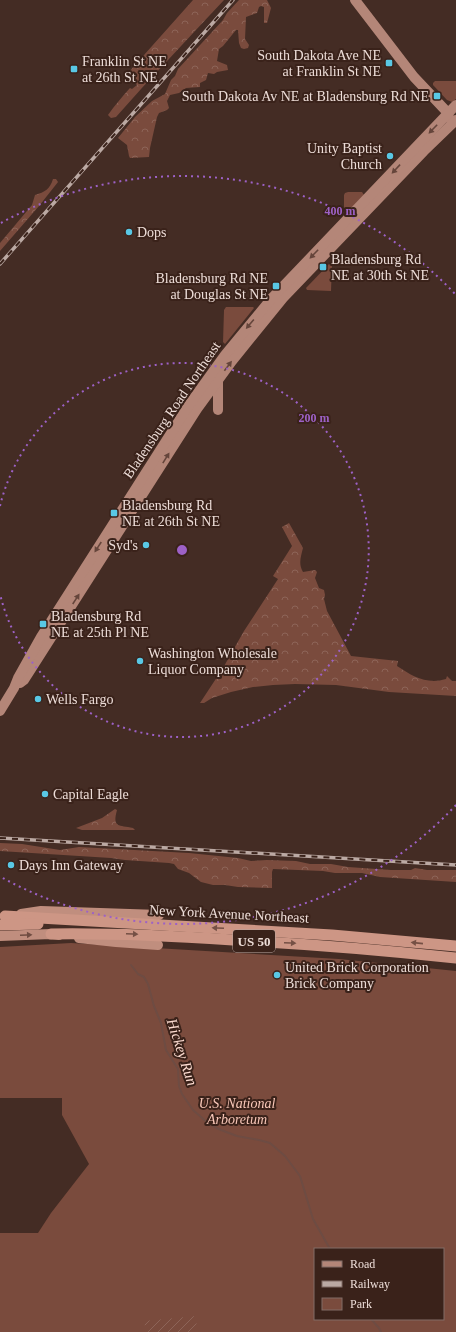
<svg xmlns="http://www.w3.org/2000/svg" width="456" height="1332" font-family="'Times New Roman',serif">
<defs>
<pattern id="forest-crowns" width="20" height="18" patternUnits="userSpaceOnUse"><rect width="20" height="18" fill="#7a4b3d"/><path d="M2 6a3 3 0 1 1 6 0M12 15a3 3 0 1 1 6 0" fill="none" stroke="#8d6458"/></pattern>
<pattern id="garden-furrows" width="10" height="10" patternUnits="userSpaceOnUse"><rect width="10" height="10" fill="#7a4b3d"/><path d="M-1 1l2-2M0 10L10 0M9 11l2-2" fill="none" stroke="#8d6458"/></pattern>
</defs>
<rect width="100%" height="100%" fill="#442c24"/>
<g fill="url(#forest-crowns)">
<path d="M193 0H224C188 39 151 77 116 117L111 118 108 115C115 105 122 97 130 88L132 89 137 85 128 73Z"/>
<path d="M239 0H267L271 8 267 23H264V7L261 6 259 7 257 13 246 17 245 39 249 45 248 48 244 49 241 48 239 43 238 30H236L223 46 219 49 217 61 227 65 228 70 217 72 214 74 208 73 206 80 200 83V87L186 88 179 93 170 95 167 101 169 108 167 110 159 113 157 117 150 148 149 157 130 158 129 156 127 145 118 138 135 117 152 101 165 94 171 80 175 76 178 69 223 20 227 13Z"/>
<path d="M53 179H56L58 182 39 206 0 251V243L32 205 35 195C45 192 50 189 53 179Z"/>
<path d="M289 523 303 548C301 556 298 564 303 572L315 570 317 572 315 578 319 588 324 590 325 595 324 599 327 611 351 656 398 661 397 666C412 676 427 685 446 679L447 676 452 681H456V696L389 692 336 685 295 684 273 685 253 687 231 692 212 698 204 703H200L223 668 244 631 278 579 273 576 292 546 282 527Z"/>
<path d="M117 810C112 828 119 825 133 828L135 830H82L76 828 102 818 115 809Z"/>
<path d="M0 843 22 844 60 850 79 847 189 853 238 858 251 861 267 860 296 861 310 864H331L348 867 391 870H411L415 868 427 870H456V882L380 877 362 873H335L323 871 273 869 272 872V888L238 887 225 885H213L201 882 189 873 178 869 174 864 169 863 125 860 111 858 0 851Z"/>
</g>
<g fill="#7a4b3d" fill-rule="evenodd">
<path d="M435 81H456V99L452 102 447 100 433 85V83Z"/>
<path d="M348 192H362L364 195 348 212H346L344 210V195L345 193Z"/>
<path d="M332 263 331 291 307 290 306 288 329 264Z"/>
<path d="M226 307H253L254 308 225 344 223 342 224 310Z"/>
<path d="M71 943 339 959 456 971V1332H0V1233H38L51 1213 89 1164 62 1115V1098H0V947ZM315 1249H443V1319H315Z"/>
</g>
<path fill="url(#garden-furrows)" d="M196 1316 197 1332H146L144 1321Z"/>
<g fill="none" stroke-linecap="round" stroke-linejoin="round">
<g stroke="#6e4c43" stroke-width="2">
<path d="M131 965 138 974 144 977 148 984 154 1006 161 1023 166 1050 178 1069 179 1086 182 1094 193 1110 209 1124 221 1130 237 1136 259 1140 270 1143 285 1156 300 1176 313 1219 330 1249"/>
<path d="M371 1319 379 1328 381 1332"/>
</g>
<g stroke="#b48678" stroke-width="10">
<path d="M355 0 414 77 448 113 449 118"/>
<path d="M218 410V380"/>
<path d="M20 683 24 680 197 409 232 361 283 298 424 151 456 120"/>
<path d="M0 711 14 688 18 678 41 637 189 405 225 355 272 298 456 105"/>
</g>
<g stroke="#c08e7e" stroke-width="10">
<path d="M21 914 41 911 159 915"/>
<path d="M0 936 51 934 59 935"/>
<path d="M79 938 116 942 158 945"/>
</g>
<g stroke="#cd9685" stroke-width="11">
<path d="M5 916 332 935 456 946"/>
<path d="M0 925 38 924"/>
<path d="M51 934C112 933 172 936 233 940 307 944 382 950 456 958"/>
</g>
<g stroke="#bba9a3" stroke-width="3.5">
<g id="rail">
<path d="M0 264 233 0"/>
<path d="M0 838 456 865"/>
</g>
</g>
<use href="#rail" stroke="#3a221a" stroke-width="2" stroke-dasharray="6" stroke-linecap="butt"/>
</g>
<defs><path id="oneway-solid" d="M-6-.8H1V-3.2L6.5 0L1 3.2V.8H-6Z"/></defs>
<g fill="#65453b">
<use href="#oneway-solid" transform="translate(433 129) rotate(134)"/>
<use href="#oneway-solid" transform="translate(396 169) rotate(133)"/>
<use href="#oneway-solid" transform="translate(314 254) rotate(134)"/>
<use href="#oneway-solid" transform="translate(250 324) rotate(130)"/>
<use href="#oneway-solid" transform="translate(228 366) rotate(-53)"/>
<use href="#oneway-solid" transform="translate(166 458) rotate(-58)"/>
<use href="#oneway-solid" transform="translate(98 547) rotate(123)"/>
<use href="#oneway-solid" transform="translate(76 599) rotate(-57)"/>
</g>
<g fill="#755045">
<use href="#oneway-solid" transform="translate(218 928) rotate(-177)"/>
<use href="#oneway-solid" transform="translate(132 934) rotate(2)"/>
<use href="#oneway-solid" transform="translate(290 943) rotate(3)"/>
<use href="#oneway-solid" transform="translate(417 943) rotate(-174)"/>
</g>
<use fill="#704d42" href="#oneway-solid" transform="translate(26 935) rotate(-2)"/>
<g fill="none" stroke="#9d61c6" stroke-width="2" stroke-dasharray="2 4">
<path d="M0 506A187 187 0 1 1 0 594"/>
<path d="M456 805A374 374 0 0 1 1 877M1 223A374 374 0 0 1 456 295"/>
</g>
<g fill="#59c8e5" stroke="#3a221a" stroke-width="1.5">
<rect x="385" y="59" width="8" height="8" rx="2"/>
<rect x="70" y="65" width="8" height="8" rx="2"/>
<rect x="433" y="92" width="8" height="8" rx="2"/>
<circle cx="390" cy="156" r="4"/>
<circle cx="129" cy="232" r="4"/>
<rect x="319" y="263" width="8" height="8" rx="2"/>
<rect x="272" y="282" width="8" height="8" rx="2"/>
<rect x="110" y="509" width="8" height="8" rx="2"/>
<circle cx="146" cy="545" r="4"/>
<rect x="39" y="620" width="8" height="8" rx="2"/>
<circle cx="140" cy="661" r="4"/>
<circle cx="38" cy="699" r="4"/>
<circle cx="45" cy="794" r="4"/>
<circle cx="11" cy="865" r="4"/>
<circle cx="277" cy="975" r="4"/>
</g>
<g text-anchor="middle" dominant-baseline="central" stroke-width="4" stroke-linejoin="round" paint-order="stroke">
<rect fill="#3a221a" stroke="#b7a59f" stroke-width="1" x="233" y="930" width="42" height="22" rx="3"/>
<g font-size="13" font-weight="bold" fill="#edddd8">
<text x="254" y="941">US 50</text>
</g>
<g font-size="14" fill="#edddd8" stroke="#3a221a" text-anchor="start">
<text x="381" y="55" text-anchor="end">South Dakota Ave NE<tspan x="381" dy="16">at Franklin St NE</tspan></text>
<text x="82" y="61">Franklin St NE<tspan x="82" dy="16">at 26th St NE</tspan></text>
<text x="429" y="96" text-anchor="end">South Dakota Av NE at Bladensburg Rd NE</text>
<text x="382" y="148" text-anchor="end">Unity Baptist<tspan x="382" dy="16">Church</tspan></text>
<text x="137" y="232">Dops</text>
<text x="331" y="259">Bladensburg Rd<tspan x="331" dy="16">NE at 30th St NE</tspan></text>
<text x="268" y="278" text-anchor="end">Bladensburg Rd NE<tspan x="268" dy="16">at Douglas St NE</tspan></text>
<text x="122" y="505">Bladensburg Rd<tspan x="122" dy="16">NE at 26th St NE</tspan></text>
<text x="138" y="545" text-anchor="end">Syd's</text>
<text x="51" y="616">Bladensburg Rd<tspan x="51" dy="16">NE at 25th Pl NE</tspan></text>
<text x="148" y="653">Washington Wholesale<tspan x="148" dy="16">Liquor Company</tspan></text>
<text x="46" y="699">Wells Fargo</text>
<text x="53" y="794">Capital Eagle</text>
<text x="19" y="865">Days Inn Gateway</text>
<text x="285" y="967">United Brick Corporation<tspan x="285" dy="16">Brick Company</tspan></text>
</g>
<g font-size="14" fill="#edddd8" stroke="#3a221a">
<text transform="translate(172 410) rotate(-56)">Bladensburg Road Northeast</text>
<text transform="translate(229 914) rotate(3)">New York Avenue Northeast</text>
</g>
<g font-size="14" font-style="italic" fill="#f8c7b8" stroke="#3a221a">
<text x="237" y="1103">U.S. National<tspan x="237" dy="16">Arboretum</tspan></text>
</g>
<g font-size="15" font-style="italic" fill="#fddcd1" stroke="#3a221a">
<text transform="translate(182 1052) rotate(72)">Hickey Run</text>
</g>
</g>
<circle cx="182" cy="550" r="6" fill="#9d61c6" stroke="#3a221a" stroke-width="2"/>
<g font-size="12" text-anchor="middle" font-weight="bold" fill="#9d61c6" stroke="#3a221a" stroke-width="4" stroke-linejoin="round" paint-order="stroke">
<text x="340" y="215">400 m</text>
<text x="314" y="422">200 m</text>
</g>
<rect x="314" y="1248" width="130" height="72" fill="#3a221a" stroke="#826d66"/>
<rect x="322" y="1261" width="20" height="6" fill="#b48678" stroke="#826d66"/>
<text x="350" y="1268" font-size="12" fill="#edddd8">Road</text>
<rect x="322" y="1281" width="20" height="6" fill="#bba9a3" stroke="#826d66"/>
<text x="350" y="1288" font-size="12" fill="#edddd8">Railway</text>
<rect x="322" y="1298" width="20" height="12" fill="#7a4b3d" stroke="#826d66"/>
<text x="350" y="1308" font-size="12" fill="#edddd8">Park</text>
</svg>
